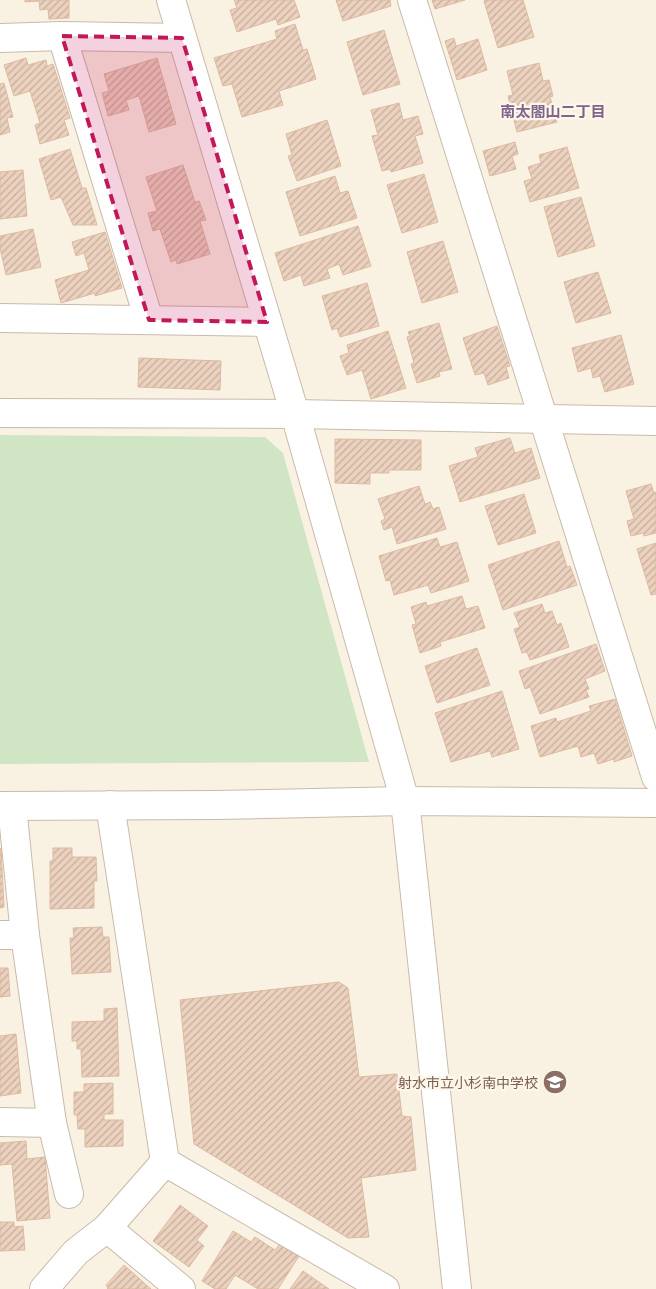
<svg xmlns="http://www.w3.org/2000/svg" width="656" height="1289" font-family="Commissioner,'Noto Sans JP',sans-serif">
<defs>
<pattern id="building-hatch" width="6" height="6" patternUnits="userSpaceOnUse" patternTransform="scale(1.25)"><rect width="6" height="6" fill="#ecd2be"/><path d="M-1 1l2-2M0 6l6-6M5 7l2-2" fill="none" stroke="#c3ad9d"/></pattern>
</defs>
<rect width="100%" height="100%" fill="#f9f2e3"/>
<path fill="#d0e5c4" d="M0 435 265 437 283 453 369 762 0 764Z"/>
<g fill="url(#building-hatch)" stroke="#ddbaa0">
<path d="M25 0H69V18L49 19 48 9 40 10 39 1 25 2Z"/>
<path d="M234 0H294L300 17 278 25 276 19 237 32 230 10 237 8Z"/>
<path d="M336 0H390L391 6 343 21Z"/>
<path d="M432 0H465L435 9Z"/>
<path d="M487 0H523L534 37 498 48 484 1Z"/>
<path d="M295 24 303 50 307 49 316 79 279 91 283 105 242 117 232 84 223 86 214 58 277 39 275 31Z"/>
<path d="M384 30 400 84 363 95 347 42Z"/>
<path d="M454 38 456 46 478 39 487 70 457 80 445 41Z"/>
<path d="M26 58 28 65 46 60 47 66 53 64 70 118 64 120 69 135 40 144 35 125 40 123 30 91 14 96 4 65Z"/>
<path d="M157 58 176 124 149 132 139 96 126 100 129 110 108 116 102 93 109 91 104 74Z"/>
<path d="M539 63 543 81 549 80 553 96 550 97 557 122 517 132 508 96 513 95 507 71Z"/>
<path d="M4 83 13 117 7 118 10 132 0 135V84Z"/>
<path d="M399 103 403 120 418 116 423 134 415 136 423 163 391 172 390 169 382 171 372 136 378 135 371 110Z"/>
<path d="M327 120 341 166 297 181 288 156 292 155 286 134Z"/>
<path d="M515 142 518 154 512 156 516 169 490 176 483 151Z"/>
<path d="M567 147 579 188 530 202 524 181 532 179 528 167 541 163 539 155Z"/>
<path d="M70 149 82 188H86L97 225H73L61 197 51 200 39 159Z"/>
<path d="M183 165 195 202 199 201 206 220 200 221 210 254 177 264 176 260 171 262 160 229 153 231 148 213 157 211 146 177Z"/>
<path d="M23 170 27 216 0 219V172Z"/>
<path d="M424 174 438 222 402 233 387 185Z"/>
<path d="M335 176 340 193 348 191 357 218 300 236 286 192Z"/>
<path d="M581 197 595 246 558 257 544 207Z"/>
<path d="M358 226 371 266 343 275 339 264 327 269 330 278 304 286 301 275 284 281 275 253Z"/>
<path d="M33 229 41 267 6 275 0 248V236Z"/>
<path d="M105 232 122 288 95 296V293L61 303 55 280 89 270 84 253 76 256 72 242Z"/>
<path d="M443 241 458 292 422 303 407 252Z"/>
<path d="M598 272 611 313 576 323 564 282Z"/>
<path d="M367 283 379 326 340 337 337 328 332 330 322 296Z"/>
<path d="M439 323 452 369 439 372 440 376 417 383 411 364 414 363 407 337 410 336 408 332Z"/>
<path d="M497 326 510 366 506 367 509 378 488 385 484 373 475 375 463 338Z"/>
<path d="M388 331 406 388 371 399 362 370 347 375 340 356 349 353 347 345Z"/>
<path d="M621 335 634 384 605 392 600 376 593 378 591 368 578 372 572 348Z"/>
<path d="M139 358 221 361 220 390 138 387Z"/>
<path d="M510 438 515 453 531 448 540 478 460 502 449 466 478 457 475 448Z"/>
<path d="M335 439 421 440V470H389V473H370V484L335 483Z"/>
<path d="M651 484 654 493 656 492V533L644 536 643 533 631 536 627 521 634 519 626 491Z"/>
<path d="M419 486 425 504 430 502 433 509 439 507 446 529 397 544 392 527 384 530 381 521 385 519 378 499Z"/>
<path d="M524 494 536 533 498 545 485 506Z"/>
<path d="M437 538 440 547 457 542 469 581 431 593 428 585 394 595 390 580 386 581 379 556Z"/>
<path d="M559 541 567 567 570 566 577 585 503 610 488 565Z"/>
<path d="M656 543V594L651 595 637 549Z"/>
<path d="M462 596 466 609 478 606 485 628 440 642 441 646 420 653 412 625 416 624 411 607 426 602 427 606Z"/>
<path d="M542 604 545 613 552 611 557 625 561 623 569 647 530 660 527 652 522 653 514 629 520 627 514 613Z"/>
<path d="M596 644 605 671 585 679 589 689 586 690 589 697 540 714 530 687 525 689 519 671Z"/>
<path d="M477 648 490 685 437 703 425 666Z"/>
<path d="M502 691 519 749 492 757 490 751 451 762 435 713Z"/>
<path d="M615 699 632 756 614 762V759L598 764 594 753 581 757 578 746 540 757 531 726 556 718 557 722 591 711 589 706Z"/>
<path d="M1 848 4 907 0 908V849Z"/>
<path d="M53 848H72V857H96L97 881H94V908L50 909V861H53Z"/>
<path d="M102 927 103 937H109L111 972 72 974 70 938H74L73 928Z"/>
<path d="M0 968H8L10 996 0 997Z"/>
<path d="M339 982 348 988 359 1077 397 1074 402 1116 411 1117 416 1170 361 1178 369 1237 348 1238 194 1144 180 1000Z"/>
<path d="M117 1008 119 1076 82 1077 81 1049H77V1041H72V1022L104 1021V1009Z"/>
<path d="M16 1034 21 1093 0 1096V1036Z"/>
<path d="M113 1083V1114H104V1120H123V1146L85 1147V1129H78L77 1115H74V1092H84V1084Z"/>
<path d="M26 1141 27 1159 45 1157 50 1218 17 1221 12 1164 0 1165V1143Z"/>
<path d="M180 1205 208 1226 197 1240 204 1246 189 1267 153 1241Z"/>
<path d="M0 1222H14V1227L23 1226 25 1250 0 1251Z"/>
<path d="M233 1231 251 1242 255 1237 275 1250 280 1244 299 1256 278 1289H258L235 1275 226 1289H215L202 1281Z"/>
<path d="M124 1265 151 1289H107L108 1288 106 1285Z"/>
<path d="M303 1271 329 1289H290Z"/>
</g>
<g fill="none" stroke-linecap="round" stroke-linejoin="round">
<g stroke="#c9baab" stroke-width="30">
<g id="minor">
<path d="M171 0 295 414 405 801 457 1289"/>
<path d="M412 0 656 777"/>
<path d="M62 36 149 320"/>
<path d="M0 38 62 36 182 38"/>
<path d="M0 318 267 322"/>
<path d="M0 413 295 414 656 421"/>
<path d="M0 806 216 805 405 801 656 803"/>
<path d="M12 806 25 935 52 1123 69 1194"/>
<path d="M0 935H25"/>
<path d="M0 1122 52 1123"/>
<path d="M165 1162 385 1289"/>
<path d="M107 1228 181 1289"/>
<path d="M44 1289 76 1252 107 1228 165 1162 110 805"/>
</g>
</g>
<use href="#minor" stroke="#fff" stroke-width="28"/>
</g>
<path fill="#c2185b" fill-opacity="0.2" stroke="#c2185b" stroke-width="4" stroke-dasharray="10 6" stroke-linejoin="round" d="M62 36 182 38 267 322 149 320Z"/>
<defs>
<g id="school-disc" transform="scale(1.25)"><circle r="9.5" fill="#8d6e63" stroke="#fdf6e9"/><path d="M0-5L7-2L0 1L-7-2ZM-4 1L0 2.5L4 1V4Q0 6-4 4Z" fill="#fff"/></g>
</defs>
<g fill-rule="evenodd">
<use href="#school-disc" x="555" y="1082"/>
</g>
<g text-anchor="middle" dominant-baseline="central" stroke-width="4.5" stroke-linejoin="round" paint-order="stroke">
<g font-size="14" fill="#785e54" stroke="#fdf6e9" text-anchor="end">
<text x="538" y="1082">射水市立小杉南中学校</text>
</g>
<g font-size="15" font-weight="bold" fill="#7f648c" stroke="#fdf6e9">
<text x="553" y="111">南太閤山二丁目</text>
</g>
</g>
</svg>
